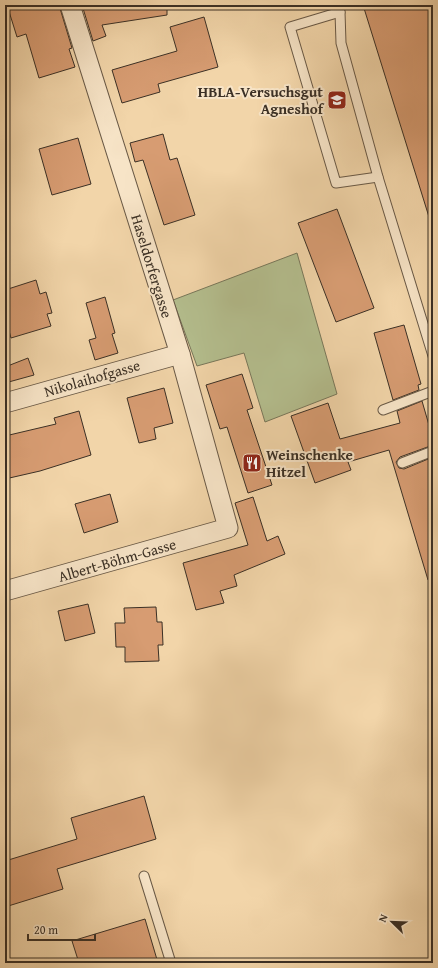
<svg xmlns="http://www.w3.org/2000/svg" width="438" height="968" font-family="'Gentium Book Plus',serif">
<rect width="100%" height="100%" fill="#f2d5a9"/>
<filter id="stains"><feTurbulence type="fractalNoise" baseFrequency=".005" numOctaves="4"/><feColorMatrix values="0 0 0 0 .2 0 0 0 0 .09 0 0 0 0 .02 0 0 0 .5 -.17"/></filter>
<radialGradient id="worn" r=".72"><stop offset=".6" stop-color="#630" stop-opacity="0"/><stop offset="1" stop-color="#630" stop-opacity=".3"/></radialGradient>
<path fill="#b4be8e" stroke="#78775a" d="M297 253 337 394 265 422 244 353 197 366 173 300Z"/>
<g fill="#d79c72" stroke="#3b3025">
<path d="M7 5H59L72 48 69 49 75 67 39 78 26 34 17 37Z"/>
<path d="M82 5H167V15L102 25 106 36 93 41Z"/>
<path d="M363 5H433V217H429Z"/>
<path d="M204 17 218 67 158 84 160 92 122 103 112 70 177 51 170 27Z"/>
<path d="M163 134 170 160 177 158 195 215 164 225 143 160 135 162 130 143Z"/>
<path d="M78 138 91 184 52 195 39 149Z"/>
<path d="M337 209 374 308 336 322 298 223Z"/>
<path d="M36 280 40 294 46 292 52 313 47 314 51 326 11 338 5 316V290Z"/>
<path d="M105 297 115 333 112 334 118 353 95 360 89 340 96 338 86 303Z"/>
<path d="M404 325 421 384 418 385 419 390 393 400 374 333Z"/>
<path d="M28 358 34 375 5 383V367Z"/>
<path d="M242 374 253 408 247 410 272 485 248 493 227 427 220 429 206 385Z"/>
<path d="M164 388 173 423 154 428 156 439 139 443 127 398Z"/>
<path d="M422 401 433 439V445L400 457 396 462 399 468 404 469 433 457V580H428L389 450 348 462 351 470 315 483 291 416 328 403 340 439 400 423 397 411Z"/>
<path d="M79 411 91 455 40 471 5 479V436L56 424 54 418Z"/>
<path d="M110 494 118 522 84 533 75 504Z"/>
<path d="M253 497 267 541 278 536 285 554 234 575 237 586 220 591 224 603 196 610 183 563 248 545 235 503Z"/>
<path d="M88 604 95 633 65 641 58 611Z"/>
<path d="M156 607 157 622H162L163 645H158L159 661 125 662V647H116L115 623H125L124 608Z"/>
<path d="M144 796 156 839 57 869 63 889 5 907V861L77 839 71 818Z"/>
<path d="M145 919 158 963H79L72 941Z"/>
</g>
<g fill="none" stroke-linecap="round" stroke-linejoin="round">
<g stroke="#695946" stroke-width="11">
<g id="lane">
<path d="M338 5 340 12 341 43 378 177 433 356"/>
<path d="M340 12 290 27 336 183 378 177"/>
<path d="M383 410 433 391"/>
<path d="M402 463 433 451"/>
<path d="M144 876 171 963"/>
</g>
</g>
<g stroke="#695946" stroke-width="21">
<g id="street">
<path d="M5 403 180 354"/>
<path d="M5 591 228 528 180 354 70 5"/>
</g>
</g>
<use href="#lane" stroke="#f7e4c7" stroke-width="9"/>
<use href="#street" stroke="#f7e4c7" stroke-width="19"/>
</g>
<defs>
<g id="school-square" transform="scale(1)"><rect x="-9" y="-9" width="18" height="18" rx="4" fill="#8f2418" stroke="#f7e4c7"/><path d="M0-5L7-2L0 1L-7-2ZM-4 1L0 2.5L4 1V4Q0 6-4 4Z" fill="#fff"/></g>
<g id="restaurant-square" transform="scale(1)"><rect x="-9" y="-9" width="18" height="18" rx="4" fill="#8f2418" stroke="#f7e4c7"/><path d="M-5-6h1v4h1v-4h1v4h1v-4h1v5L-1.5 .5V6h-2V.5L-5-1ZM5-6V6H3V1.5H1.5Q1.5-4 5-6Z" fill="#fff"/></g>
</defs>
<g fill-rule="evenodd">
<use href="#school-square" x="337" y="100"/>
<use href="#restaurant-square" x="252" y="463"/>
</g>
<g text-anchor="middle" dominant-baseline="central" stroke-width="4" stroke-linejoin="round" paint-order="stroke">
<g font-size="15" font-weight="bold" fill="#3b3025" stroke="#f7e4c7" text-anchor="end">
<text x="323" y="91">HBLA-Versuchsgut<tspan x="323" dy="17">Agneshof</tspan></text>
<text x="266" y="454" text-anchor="start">Weinschenke<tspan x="266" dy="17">Hitzel</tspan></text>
</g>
<g font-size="15" fill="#3b3025" stroke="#f7e4c7">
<text transform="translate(152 266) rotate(73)">Haseldorfergasse</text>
<text transform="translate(92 378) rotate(-16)">Nikolaihofgasse</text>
<text transform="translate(117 560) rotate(-16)">Albert-Böhm-Gasse</text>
</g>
</g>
<rect width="438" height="968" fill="none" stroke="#f2d5a9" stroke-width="20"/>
<rect x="6" y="6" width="426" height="956" fill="none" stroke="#3b3025" stroke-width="2"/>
<rect x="10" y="10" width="418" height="948" fill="none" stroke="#3b3025"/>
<g transform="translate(392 922) rotate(293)" stroke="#f7e4c7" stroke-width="3" paint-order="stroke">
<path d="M0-3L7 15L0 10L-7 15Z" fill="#3b3025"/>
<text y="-6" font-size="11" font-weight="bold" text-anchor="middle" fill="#3b3025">N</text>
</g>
<path d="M28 934v6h67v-6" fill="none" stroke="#3b3025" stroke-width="2"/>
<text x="34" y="934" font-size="12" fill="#3b3025" stroke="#f7e4c7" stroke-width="3" paint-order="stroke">20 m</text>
<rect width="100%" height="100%" filter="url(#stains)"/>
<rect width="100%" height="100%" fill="url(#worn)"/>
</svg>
